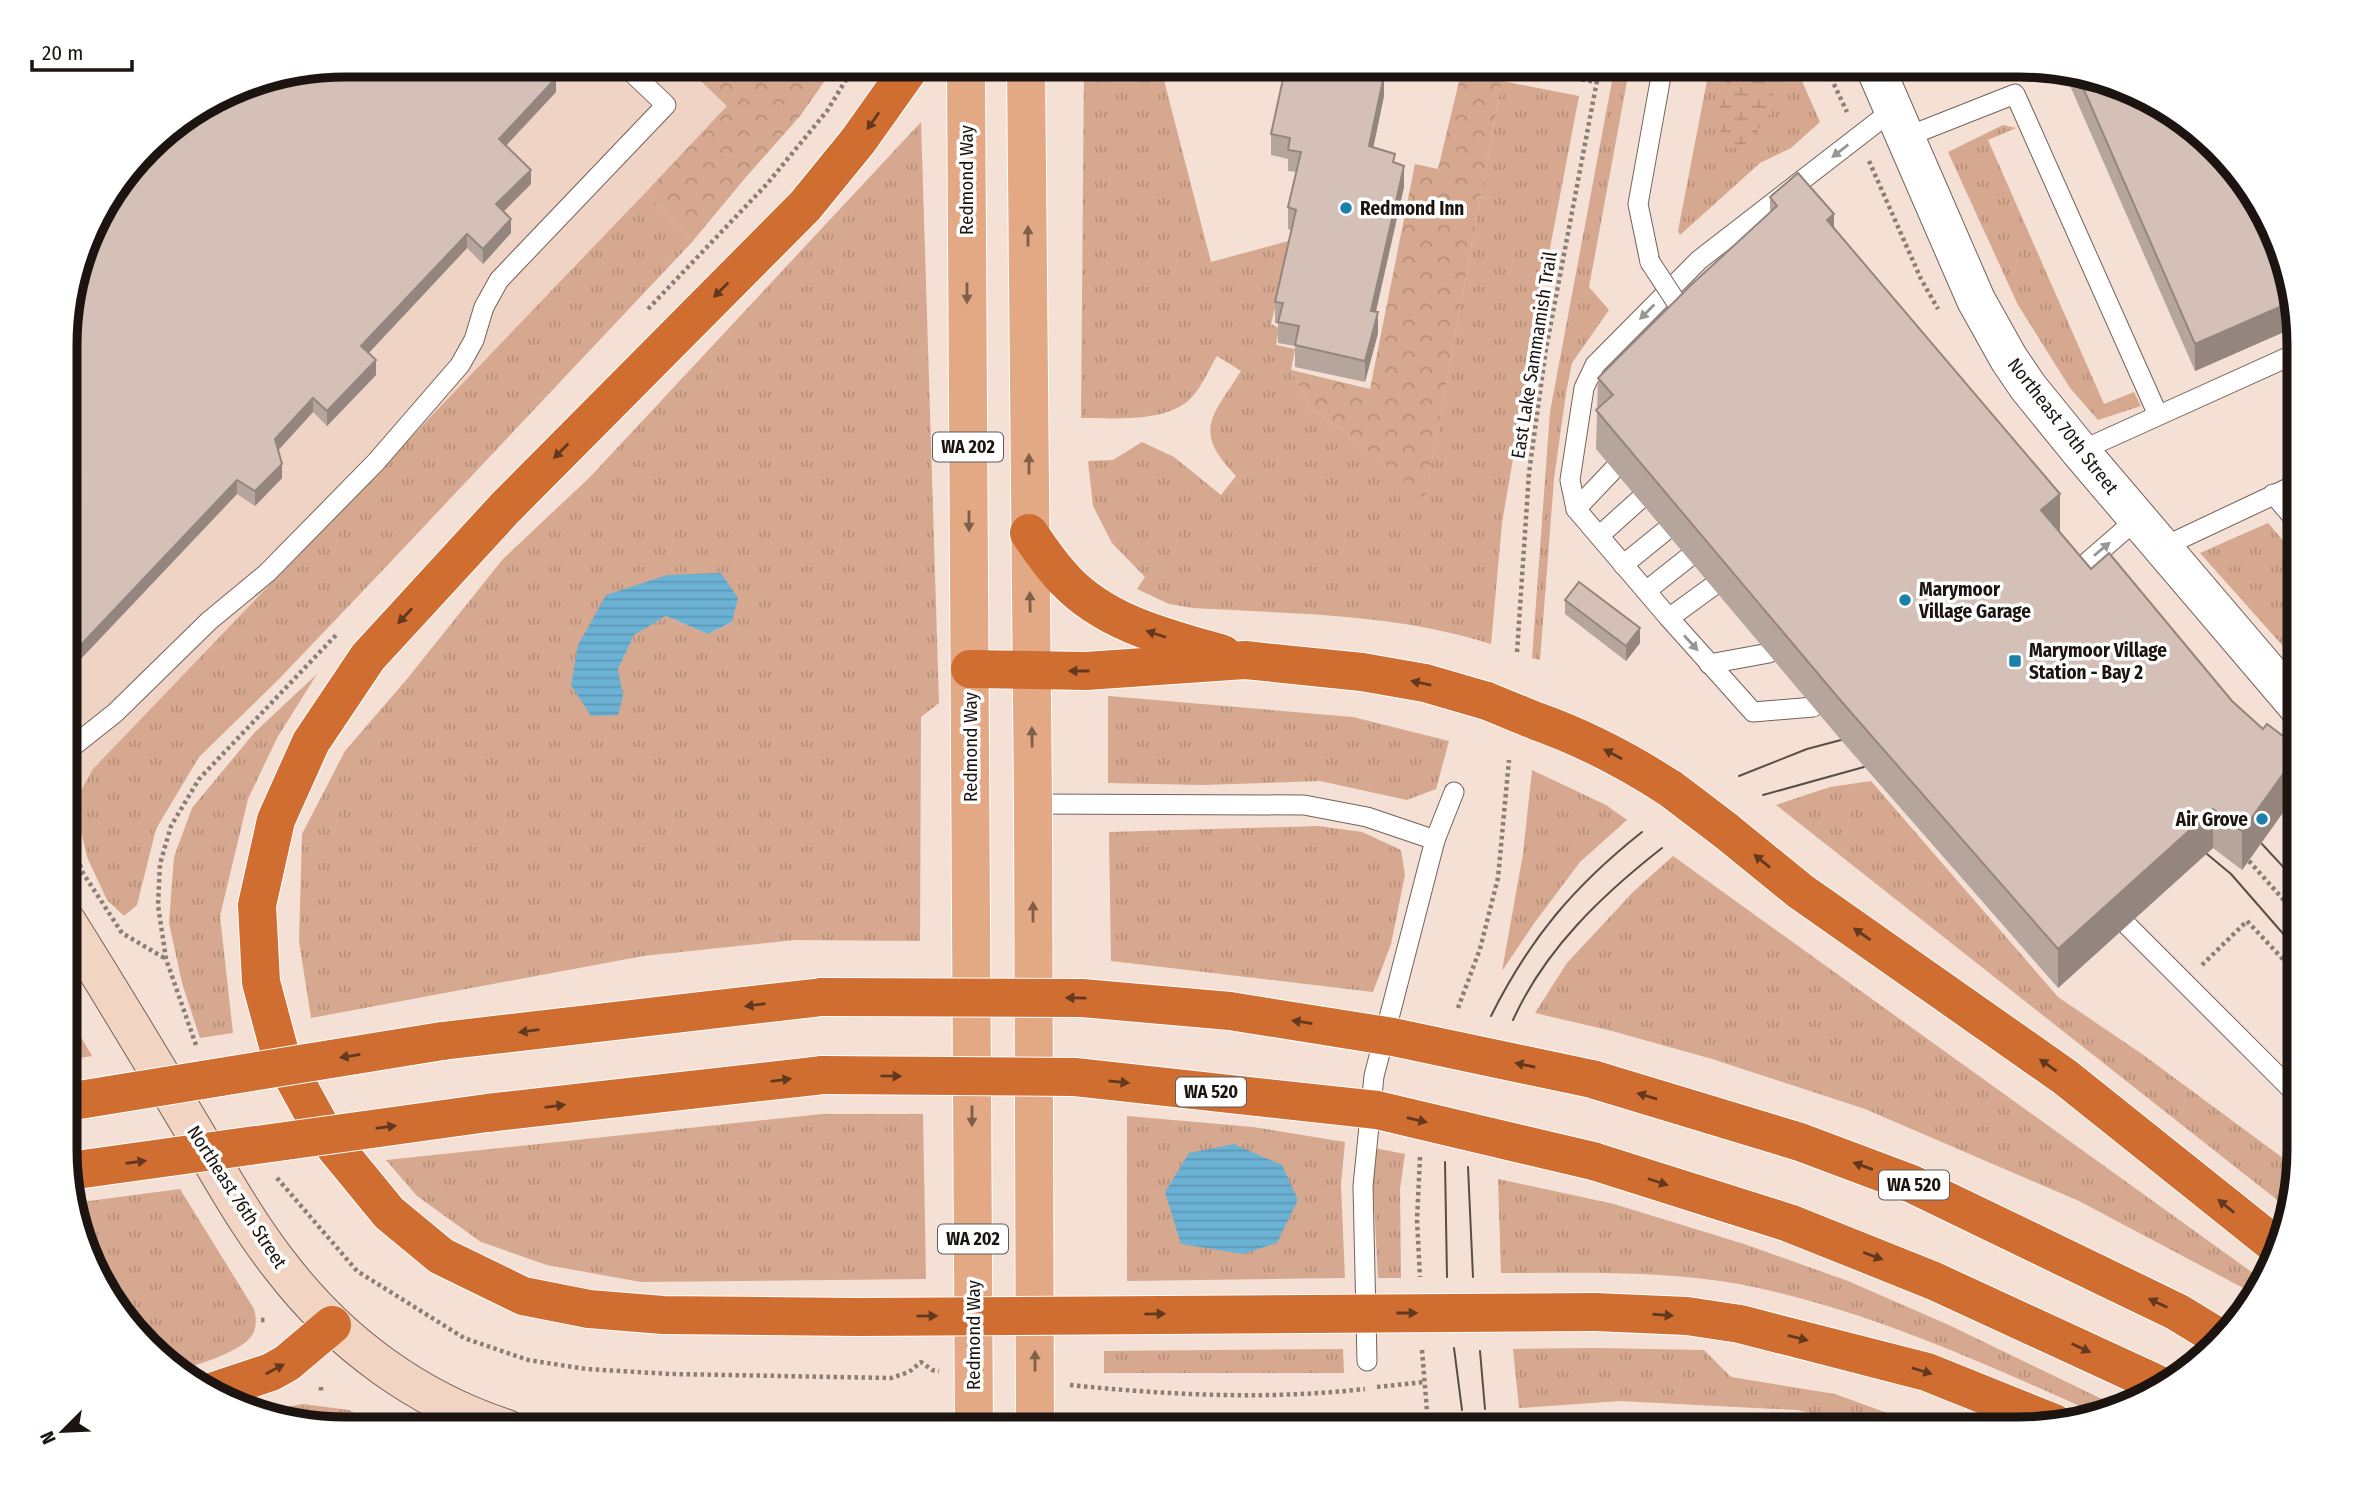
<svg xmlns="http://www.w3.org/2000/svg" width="2364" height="1494" font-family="'Fira Sans Condensed',sans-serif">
<defs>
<pattern id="grass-tufts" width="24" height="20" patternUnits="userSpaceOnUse" patternTransform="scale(1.75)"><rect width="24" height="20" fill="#d6a88f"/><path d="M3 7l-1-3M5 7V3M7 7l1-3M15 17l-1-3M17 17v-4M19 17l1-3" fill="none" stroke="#b7907a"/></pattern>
<pattern id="forest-crowns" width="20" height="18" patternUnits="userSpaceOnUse" patternTransform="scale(1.75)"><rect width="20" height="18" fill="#d6a88f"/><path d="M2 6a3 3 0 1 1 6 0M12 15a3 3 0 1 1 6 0" fill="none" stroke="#b7907a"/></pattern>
<pattern id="wetland-marsh" width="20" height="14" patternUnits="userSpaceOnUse" patternTransform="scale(1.75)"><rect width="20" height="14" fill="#d6a88f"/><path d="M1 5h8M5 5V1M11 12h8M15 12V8" fill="none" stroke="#b7907a"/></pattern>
<pattern id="water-rules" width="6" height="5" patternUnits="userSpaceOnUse" patternTransform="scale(1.75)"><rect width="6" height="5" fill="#6cb2d5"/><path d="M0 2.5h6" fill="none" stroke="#5d98b6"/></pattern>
</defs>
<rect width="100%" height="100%" fill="#f4e0d5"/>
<path fill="#efd3c4" d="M345 65H809L758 133 101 798 67 862V309Z"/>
<g fill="url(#grass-tufts)" fill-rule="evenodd">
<path d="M1084 65H1160L1211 262 1292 240 1271 324 1279 328 1276 345 1295 349 1291 370 1311 409 1349 434 1425 498 1502 81 1579 96 1542 290 1502 523 1491 644C1396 613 1293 614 1193 608L1169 604 1137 589 1145 577 1112 543 1093 506 1088 461 1113 460 1142 442 1174 457 1221 495 1236 476C1192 430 1212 417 1241 371L1217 356C1209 369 1202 387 1191 398 1167 423 1113 418 1081 418Z"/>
<path d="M1615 65H1630L1589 287 1609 310 1572 363 1566 393 1554 479 1540 660 1532 658 1550 412Z"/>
<path d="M1710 65H1795L1820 122 1791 148 1760 163 1680 235 1678 231Z"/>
<path d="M921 122 939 703 921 717 920 941 795 940 643 956 311 1018 299 941 302 834 345 751 407 679 503 559 590 477ZM606 595 732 622 708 634 666 616 634 634 618 669Z"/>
<path d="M2003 125 2016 128 1988 140 2104 404 2134 392 2141 406 2098 420 2070 388 2018 305 1948 152Z"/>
<path d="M646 192 692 242 382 571 279 679 199 757 156 829 137 905 124 916 107 900 87 857 80 826 78 796 93 769Z"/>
<path d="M2268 523 2299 559V664L2200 553Z"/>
<path d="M317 674 277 738 248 799 220 916 233 1033 200 1038 182 983 169 923 174 857 192 808 255 732Z"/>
<path d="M1108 696 1353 717 1449 741 1436 789 1407 800 1320 781 1202 785 1108 783Z"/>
<path d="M1532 770 1606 805 1627 820 1580 862 1535 922 1502 971 1523 854Z"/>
<path d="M1871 781 2058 997 2142 1054 2298 1169 2290 1210 1776 805 1830 787Z"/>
<path d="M1318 826 1362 832 1401 850 1405 875 1391 944 1373 992 1111 961 1109 832Z"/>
<path d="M1673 856 2253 1273 2245 1289 2079 1201 1865 1109 1712 1059 1612 1031 1535 1013 1567 963 1634 891Z"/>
<path d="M67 1013 92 1056 67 1060Z"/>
<path d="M822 1114H923L926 1279 641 1282 547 1265 481 1242 417 1196 386 1160Z"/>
<path d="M1127 1116 1253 1127 1345 1142 1341 1185 1345 1278 1127 1281Z"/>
<path d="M1374 1148 1405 1154 1400 1189 1401 1278H1378L1373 1185Z"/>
<path d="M1498 1179 1614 1204 1744 1244 1848 1281 1951 1326 2108 1402 2106 1408 2093 1412C1979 1361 1863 1308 1739 1284 1662 1270 1579 1273 1501 1273Z"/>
<path d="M180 1189 254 1309C257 1320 257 1332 248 1340 235 1353 196 1366 177 1370L112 1304 74 1203Z"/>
<path d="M1595 1348 1704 1350 1731 1377 1835 1394 1931 1429H1882L1797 1410 1620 1401 1519 1408 1513 1349Z"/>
<path d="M1343 1349 1344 1373H1104V1351Z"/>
<path d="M303 1404 349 1410 385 1429C343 1429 294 1429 255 1412Z"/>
</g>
<g fill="url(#forest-crowns)">
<path d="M684 65H836L800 116 746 177 692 242 646 192 727 106Z"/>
<path d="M1461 73 1502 81 1425 499 1349 434 1311 409 1291 370 1370 389 1415 164 1438 169Z"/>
</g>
<path fill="url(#wetland-marsh)" d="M1744 65H1756L1768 73 1776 106 1744 146 1729 148 1719 128 1721 89Z"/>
<g fill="url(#water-rules)">
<path d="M721 573 738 598 732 622 708 634 666 616 634 635 618 669 623 696 618 715 591 716 571 685 578 645 606 595 667 575Z"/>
<path d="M1234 1144 1282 1165 1298 1200 1277 1243 1243 1254 1181 1244 1165 1192 1189 1153Z"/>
</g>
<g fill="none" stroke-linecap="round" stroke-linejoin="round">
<g stroke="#746259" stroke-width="21">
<g id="service">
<path d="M1906 137 2015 94 2158 415"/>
<path d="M1650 262 1638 204 1663 65"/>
<path d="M2080 451 2299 352"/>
<path d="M2273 494 2299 524"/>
<path d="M1576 509 1614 469"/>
<path d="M1599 536 1639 500"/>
<path d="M2161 548 2299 483"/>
<path d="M1623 565 1665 531"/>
<path d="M2068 579 2137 519"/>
<path d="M1646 591 1689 557"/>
<path d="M1669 618 1713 586"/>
<path d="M1709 664 1769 653"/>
<path d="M1813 707 1753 712 1669 618 1576 509 1570 480 1584 388 1595 365 1699 260 1894 109"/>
<path d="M67 751 115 713 209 621 267 573 376 462 460 365 474 340 484 307 499 280 666 105 624 65"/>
<path d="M1033 804 1304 805 1367 817 1435 840"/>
<path d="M2128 926 2299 1097"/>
<path d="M1367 1361 1363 1186 1374 1076 1435 840 1454 792"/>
</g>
</g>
<g stroke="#746259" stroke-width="40">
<path id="tertiary" d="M1874 65 1976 300 2009 359 2028 387 2080 451 2299 708"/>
</g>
<g stroke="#746259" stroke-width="40">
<path id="secondary" d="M67 922C109 989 150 1057 191 1126 220 1174 247 1224 282 1268 340 1343 417 1400 507 1429"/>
</g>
<g stroke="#fff" stroke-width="40">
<g id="primary">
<path d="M966 65 974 1429"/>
<path d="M1026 65 1033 804 1035 1429"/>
</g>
</g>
<g stroke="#fff" stroke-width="40">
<g id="motorway">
<path d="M1029 533C1041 550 1051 566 1066 581 1107 624 1168 638 1223 654"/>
<path d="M970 669 1086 671 1245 660 1362 672 1425 683 1487 701"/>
<path d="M1536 721C1584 738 1628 761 1671 789"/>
<path d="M1725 830 1800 891 2065 1077 2280 1249"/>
<path d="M442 1041 822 997"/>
<path d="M1592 1079 1800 1142 1912 1184 2177 1312 2218 1337"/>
<path d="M487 1113 823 1075"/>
<path d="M1593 1161 1789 1223 1934 1281 2164 1387"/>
<path d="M1595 1312 1687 1316 1740 1324 1927 1372 2054 1423"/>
<path d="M859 1317 663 1315 589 1309 523 1296 441 1256 389 1213 325 1135 280 1053 261 982 257 905 276 820 311 742 368 657 505 508 805 206 858 141 912 65"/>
<path d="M211 1392 271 1372 287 1363 332 1325"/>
</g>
</g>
<g stroke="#8c7e76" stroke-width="4.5" stroke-dasharray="3.5 3.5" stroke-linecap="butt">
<path d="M1499 65 1596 82"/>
<path d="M1825 65 1847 112"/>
<path d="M1869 161 1921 279 1938 309"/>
<path d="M648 309 767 184 827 111 855 65"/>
<path d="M1517 652 1529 473 1546 349 1600 65"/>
<path d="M67 806 71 807 73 847 83 873 122 933 166 959"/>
<path d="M2249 861 2299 917"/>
<path d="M2202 965 2247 921 2297 974"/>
<path d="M1458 1008 1480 949 1498 878 1509 760"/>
<path d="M196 1045 166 959 158 905 160 864 171 826 199 779 337 634"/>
<path d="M1420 1157 1417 1220 1420 1277"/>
<path d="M277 1178 357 1271 464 1338 528 1360 586 1369 671 1374 891 1378 909 1372 921 1362 932 1370 939 1371"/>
<path d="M261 1320H267"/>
<path d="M1422 1350 1427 1411"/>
<path d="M1070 1385C1168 1395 1267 1400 1365 1389"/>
<path d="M321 1387V1391"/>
<path d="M1377 1387 1424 1382"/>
</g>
<use href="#service" stroke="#fff" stroke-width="19"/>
<use href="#tertiary" stroke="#fff" stroke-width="38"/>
<use href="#secondary" stroke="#f1d4c2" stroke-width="38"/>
<use href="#primary" stroke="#e3a884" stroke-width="38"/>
<use href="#motorway" stroke="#d06e32" stroke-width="38"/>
<g stroke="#594e48" stroke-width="2">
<path d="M1739 776 1807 749 1841 740"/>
<path d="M1763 795 1864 767"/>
<path d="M2262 844 2299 884"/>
<path d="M2207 854 2231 874 2299 952"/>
<path d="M1491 1016C1530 938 1574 886 1642 832"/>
<path d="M1513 1020C1545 949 1602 895 1662 848"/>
<path d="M1445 1162 1447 1277"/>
<path d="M1468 1167 1473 1277"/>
<path d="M1454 1348 1462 1410"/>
<path d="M1480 1351 1485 1409"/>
</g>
<g stroke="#746259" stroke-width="21" stroke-linecap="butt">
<path id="service-bridge" d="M1650 262 1690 323"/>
</g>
<g stroke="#fff" stroke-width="40" stroke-linecap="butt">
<g id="motorway-bridge">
<path d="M1487 701 1536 721"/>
<path d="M1671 789 1725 830"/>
<path d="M822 997 1082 998 1230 1011 1393 1037 1592 1079"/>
<path d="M823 1075 1075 1077 1377 1110 1593 1161"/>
<path d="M67 1102 442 1041"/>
<path d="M69 1171 487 1113"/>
<path d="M859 1317 1595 1312"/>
</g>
</g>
<use href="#service-bridge" stroke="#fff" stroke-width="19"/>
<use href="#motorway-bridge" stroke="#d06e32" stroke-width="38"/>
</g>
<g fill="#b6a59d">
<path d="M1286 65H1378L1376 72 1384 96 1373 148 1395 162 1404 187 1376 312 1378 333 1365 382 1295 367V346L1278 343V324L1275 323V302L1291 230 1288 229V207L1296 172 1288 171V159L1271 155V134Z"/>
<path d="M2064 72 2109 80 2262 205 2298 326 2195 371Z"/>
<path d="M556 92 506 146 531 184 504 211 511 233 483 264 467 248 369 353 376 375 327 426 313 412 278 450 282 478 255 506 237 494 76 664 67 656V309Z"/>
<path d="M1770 197 1834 228 2060 532 2091 569 2263 729 2299 748V790L2242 870 2213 848 2058 988 1841 740 1596 449 1598 378 1770 212Z"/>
<path d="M1565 600 1640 643 1626 661 1565 614Z"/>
<path d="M2299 844V866L2284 854V847Z"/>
</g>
<g fill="#94867f">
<path d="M1373 65H1378L1371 92V71Z"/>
<path d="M1970 65H1986L1970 72Z"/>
<path d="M1384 75V96L1369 168V146Z"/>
<path d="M556 78V92L499 153V139Z"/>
<path d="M1404 166V187L1371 332V311Z"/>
<path d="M531 170V184L496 219V204Z"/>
<path d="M1834 214V253L1827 220Z"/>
<path d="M511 219V233L483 264V249Z"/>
<path d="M467 234V248L361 361V346Z"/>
<path d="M2291 302 2298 326 2195 371V344Z"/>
<path d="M1378 312V333L1365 382V361Z"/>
<path d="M376 360V375L327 426V411Z"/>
<path d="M313 398V412L275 454V439Z"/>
<path d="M282 464V478L255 506V491Z"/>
<path d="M237 480V494L76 664V650Z"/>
<path d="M2060 494V533L2041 510Z"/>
<path d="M1640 628V643L1626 661V646Z"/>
<path d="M2299 752V790L2242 870V831Z"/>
<path d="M2213 809V848L2058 988V949Z"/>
</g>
<g fill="#d4c0b6" stroke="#94867f" stroke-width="2">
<path d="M345 65H543L556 78 499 139 531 170 496 204 511 219 483 249 467 234 361 346 376 360 327 411 313 398 275 439 282 464 255 491 237 480 76 650 67 641V309L94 221 160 135 238 86Z"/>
<path d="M1286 65H1373L1371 71 1384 75 1369 146 1395 154 1393 162 1404 166 1371 311 1378 312 1365 361 1295 345 1299 326 1278 322 1283 303 1275 302 1296 210 1288 207 1301 152 1288 150 1290 138 1271 134Z"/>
<path d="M2077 74 2109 80 2174 112 2262 205 2291 302 2195 344Z"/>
<path d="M1798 173 1834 214 1827 220 2060 494 2041 510 2091 569 2109 553 2232 701 2263 729 2267 724 2299 748V752L2242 831 2213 809 2058 949 1841 701 1596 410 1613 395 1598 378 1691 285 1777 206 1770 197Z"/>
<path d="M1579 582 1640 628 1626 646 1565 600Z"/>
<path d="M2290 837 2299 844V858L2284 847Z"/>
</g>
<defs><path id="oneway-solid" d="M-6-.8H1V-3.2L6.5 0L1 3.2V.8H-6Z" transform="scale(1.75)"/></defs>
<g fill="#63381e">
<use href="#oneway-solid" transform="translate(873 121) rotate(125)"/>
<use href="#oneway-solid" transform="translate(721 290) rotate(135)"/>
<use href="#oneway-solid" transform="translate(561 451) rotate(135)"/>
<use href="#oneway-solid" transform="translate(405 616) rotate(133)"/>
<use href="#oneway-solid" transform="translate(1156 634) rotate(-162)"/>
<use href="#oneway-solid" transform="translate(1079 671) rotate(-180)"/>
<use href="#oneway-solid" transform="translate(1421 683) rotate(-168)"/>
<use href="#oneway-solid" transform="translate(1613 754) rotate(-152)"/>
<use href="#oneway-solid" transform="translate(1762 861) rotate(-141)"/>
<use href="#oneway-solid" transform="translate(1862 934) rotate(-145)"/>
<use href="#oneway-solid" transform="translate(1076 998) rotate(-179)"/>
<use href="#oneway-solid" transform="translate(755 1005) rotate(173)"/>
<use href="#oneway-solid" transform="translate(1302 1022) rotate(-171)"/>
<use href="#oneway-solid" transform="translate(529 1031) rotate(173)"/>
<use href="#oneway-solid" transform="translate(350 1056) rotate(171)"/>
<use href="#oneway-solid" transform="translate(1525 1065) rotate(-168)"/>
<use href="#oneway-solid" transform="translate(2048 1065) rotate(-145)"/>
<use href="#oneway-solid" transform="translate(891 1076) rotate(1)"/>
<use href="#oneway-solid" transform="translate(781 1080) rotate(-7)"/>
<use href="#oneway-solid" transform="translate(1119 1082) rotate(6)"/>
<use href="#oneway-solid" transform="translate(1647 1096) rotate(-163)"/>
<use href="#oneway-solid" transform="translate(555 1106) rotate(-7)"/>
<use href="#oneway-solid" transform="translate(1417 1120) rotate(13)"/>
<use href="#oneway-solid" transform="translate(386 1127) rotate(-8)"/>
<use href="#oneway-solid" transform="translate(136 1162) rotate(-8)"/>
<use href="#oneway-solid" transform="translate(1863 1166) rotate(-160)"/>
<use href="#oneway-solid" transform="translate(1658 1182) rotate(18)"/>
<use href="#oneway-solid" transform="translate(2226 1206) rotate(-141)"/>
<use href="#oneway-solid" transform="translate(1873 1256) rotate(21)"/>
<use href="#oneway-solid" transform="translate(2158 1303) rotate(-154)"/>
<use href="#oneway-solid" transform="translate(1407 1313)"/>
<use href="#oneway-solid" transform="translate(1155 1314) rotate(-1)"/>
<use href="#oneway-solid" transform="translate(1663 1315) rotate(4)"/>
<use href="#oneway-solid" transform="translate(927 1316) rotate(-1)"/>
<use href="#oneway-solid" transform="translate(1798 1338) rotate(14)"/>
<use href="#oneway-solid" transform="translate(2081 1348) rotate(25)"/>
<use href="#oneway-solid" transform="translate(275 1369) rotate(-28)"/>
<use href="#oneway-solid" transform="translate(1922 1371) rotate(17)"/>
</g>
<g fill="#989593">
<use href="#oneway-solid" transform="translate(1840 151) rotate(142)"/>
<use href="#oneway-solid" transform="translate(1647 312) rotate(135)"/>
<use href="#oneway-solid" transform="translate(2102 549) rotate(-40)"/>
<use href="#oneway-solid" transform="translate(1691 643) rotate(48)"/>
</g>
<g fill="#7f5e4a">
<use href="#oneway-solid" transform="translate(1028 236) rotate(-90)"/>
<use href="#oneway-solid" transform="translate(967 293) rotate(90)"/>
<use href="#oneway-solid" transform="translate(1029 464) rotate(-90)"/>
<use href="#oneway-solid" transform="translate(969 521) rotate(90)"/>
<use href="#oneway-solid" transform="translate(1030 602) rotate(-91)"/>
<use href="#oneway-solid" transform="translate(1032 737) rotate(-91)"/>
<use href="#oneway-solid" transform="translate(1033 912) rotate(-90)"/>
<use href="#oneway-solid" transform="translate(972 1116) rotate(90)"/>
<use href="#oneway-solid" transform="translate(1035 1361) rotate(-90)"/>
</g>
<g fill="#1981aa" stroke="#fff" stroke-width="2.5">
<circle cx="1346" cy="208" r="7"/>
<circle cx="1905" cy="600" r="7"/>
<rect x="2008" y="654" width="14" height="14" rx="3.5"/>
<circle cx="2262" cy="819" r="7"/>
</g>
<g text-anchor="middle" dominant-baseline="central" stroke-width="7" stroke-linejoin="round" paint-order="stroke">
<g fill="#fff" stroke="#5f5a58" stroke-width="2">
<rect x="933" y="432.5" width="70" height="29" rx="5"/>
<rect x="1176" y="1077.5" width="70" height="29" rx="5"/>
<rect x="1879" y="1170.5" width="70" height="29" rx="5"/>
<rect x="938" y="1224.5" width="70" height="29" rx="5"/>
</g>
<g font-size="18" font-weight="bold" fill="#1b1410">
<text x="968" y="447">WA 202</text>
<text x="1211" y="1092">WA 520</text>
<text x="1914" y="1185">WA 520</text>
<text x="973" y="1239">WA 202</text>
</g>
<g font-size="19" fill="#1b1410" stroke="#fff">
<text transform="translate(966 180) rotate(-90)">Redmond Way</text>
<text transform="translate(1534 355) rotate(-81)">East Lake Sammamish Trail</text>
<text transform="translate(2063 426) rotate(52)">Northeast 70th Street</text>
<text transform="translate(970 747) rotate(-90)">Redmond Way</text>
<text transform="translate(237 1197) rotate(57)">Northeast 76th Street</text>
<text transform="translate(973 1335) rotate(-90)">Redmond Way</text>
</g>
<g font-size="19" font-weight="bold" fill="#1b1410" stroke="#fff" text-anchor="start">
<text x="1360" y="208">Redmond Inn</text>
<text x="1919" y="589">Marymoor<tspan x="1919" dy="22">Village Garage</tspan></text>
<text x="2029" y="650">Marymoor Village<tspan x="2029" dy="22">Station - Bay 2</tspan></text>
<text x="2248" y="819" text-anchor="end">Air Grove</text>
</g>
</g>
<path d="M0 0H2364V1494H0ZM345 77H2019A268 268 0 0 1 2287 345V1149A268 268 0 0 1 2019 1417H345A268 268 0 0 1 77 1149V345A268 268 0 0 1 345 77Z" fill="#fff" fill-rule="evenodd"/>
<path fill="none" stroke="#1b1410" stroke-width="9" d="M345 77H2019A268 268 0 0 1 2287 345V1149A268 268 0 0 1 2019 1417H345A268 268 0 0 1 77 1149V345A268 268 0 0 1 345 77Z"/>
<g transform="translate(63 1431) rotate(246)" stroke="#ffffff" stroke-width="5" paint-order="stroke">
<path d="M0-5L12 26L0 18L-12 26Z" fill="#1b1410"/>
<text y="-10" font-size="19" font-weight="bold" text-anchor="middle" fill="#1b1410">N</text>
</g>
<path d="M32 60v10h100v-10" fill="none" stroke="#1b1410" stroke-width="3.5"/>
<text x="42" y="60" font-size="21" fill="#1b1410" stroke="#ffffff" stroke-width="5" paint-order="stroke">20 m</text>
</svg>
